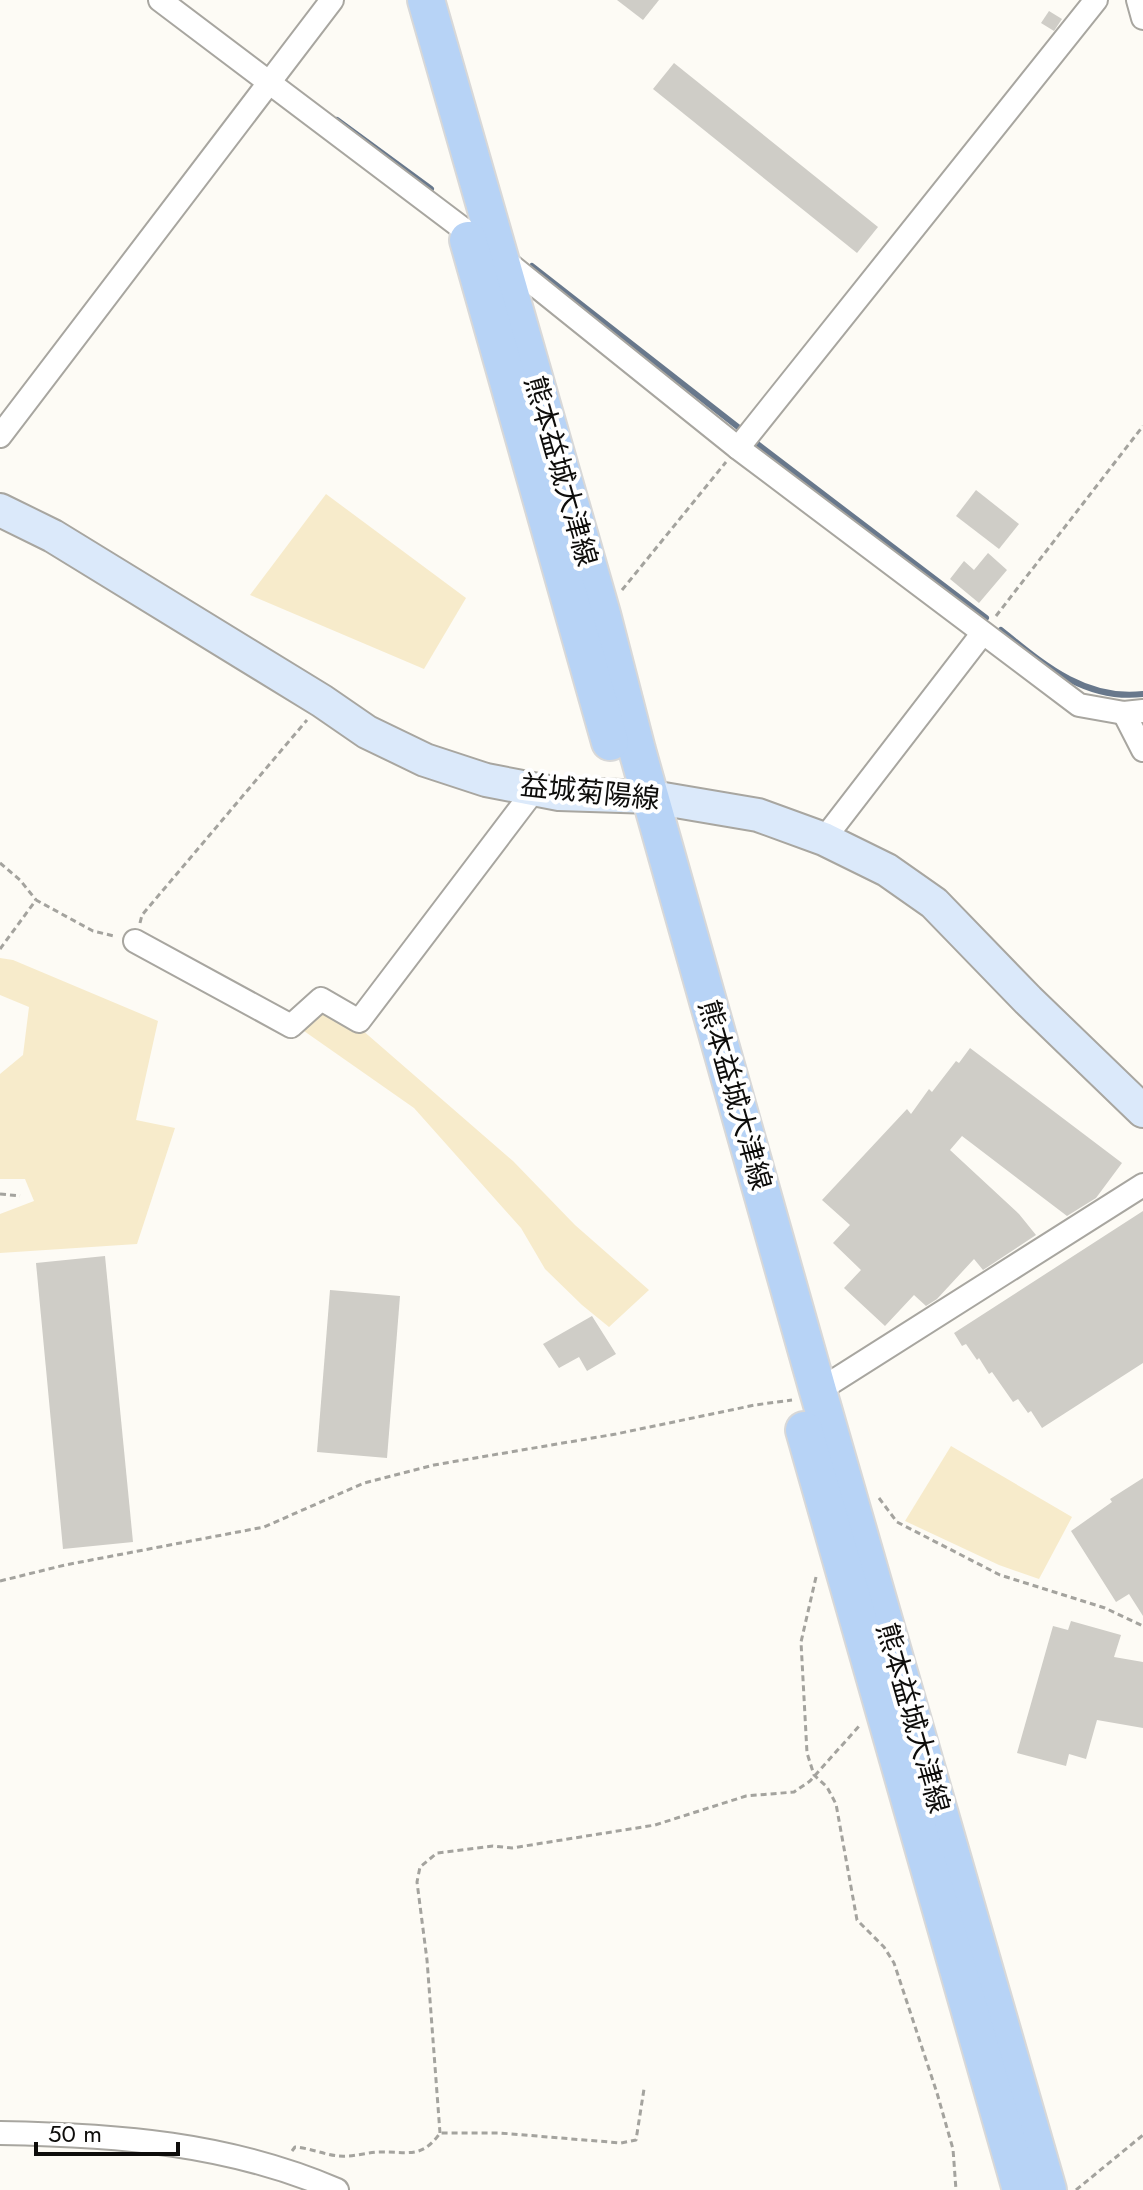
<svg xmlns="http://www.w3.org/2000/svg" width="1143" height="2190" font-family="Jost,'Noto Sans JP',sans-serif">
<rect width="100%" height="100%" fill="#fdfbf5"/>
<g fill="#f7ebcb">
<path d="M326 494 466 598 424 669 250 595Z"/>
<path d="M0 958 13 960 158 1021 136 1120 175 1128 137 1244 0 1253V1214L34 1201 25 1179H0V1074L23 1055 29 1007 0 995Z"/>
<path d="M326 1007 361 1029 513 1161 575 1225 649 1290 609 1327 582 1305 545 1269 521 1228 414 1108 304 1031Z"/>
<path d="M951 1446 1072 1517 1039 1579 999 1565 905 1521Z"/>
</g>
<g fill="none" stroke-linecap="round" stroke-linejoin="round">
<g stroke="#68788c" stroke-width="6">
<path d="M337 120 431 189"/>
<path d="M532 266 738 427"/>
<path d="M752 440 986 618"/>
<path d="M1001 630C1043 664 1085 701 1143 694"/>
</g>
</g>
<g fill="#cfcdc7">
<path d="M617 0H659L643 20Z"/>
<path d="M1049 11 1062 19 1054 31 1041 23Z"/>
<path d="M674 63 878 227 857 253 653 89Z"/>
<path d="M976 490 1019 524 999 549 956 516Z"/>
<path d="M988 553 1007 570 979 603 950 579 964 561 974 570Z"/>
<path d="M970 1048 1122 1163 1096 1198 1067 1216 962 1136 950 1150 1019 1214 1036 1235 983 1270 974 1259 937 1299 926 1306 914 1295 885 1326 844 1288 861 1270 833 1243 850 1225 822 1200 907 1109 911 1114 929 1089 932 1092 956 1061 959 1063Z"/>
<path d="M1143 1211V1363L1042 1428 1031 1411 1028 1413 1018 1399 1013 1402 992 1372 989 1374 979 1358 977 1360 966 1344 962 1346 954 1333Z"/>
<path d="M105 1256 133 1542 63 1549 36 1263Z"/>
<path d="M330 1290 400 1296 387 1458 317 1452Z"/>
<path d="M592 1316 616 1354 587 1371 579 1357 559 1368 543 1344Z"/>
<path d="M1143 1478V1616L1129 1594 1116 1602 1071 1531 1112 1502 1110 1499Z"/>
<path d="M1071 1621 1121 1635 1114 1657 1143 1662V1728L1097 1720 1086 1759 1069 1754 1066 1766 1017 1753 1053 1626 1068 1630Z"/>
</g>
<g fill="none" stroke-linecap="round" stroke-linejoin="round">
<g stroke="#a8a6a0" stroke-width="26">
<g id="minor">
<path d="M160 0 499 256 738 448 1079 705 1124 713 1143 711"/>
<path d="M1138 0 1143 18"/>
<path d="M0 436 332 0"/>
<path d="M738 448 1096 0"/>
<path d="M1124 713 1143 750"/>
<path d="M824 839 982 634"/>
<path d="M135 941 291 1026 321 999 359 1021 535 789"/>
<path d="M818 1391 1143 1185"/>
<path d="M0 2133C117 2135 228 2143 337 2190"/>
</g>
</g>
<g stroke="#a8a6a0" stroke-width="36">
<path id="secondary" d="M0 510 53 536 322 701 367 732 425 760 486 780 559 794 652 797 758 815 824 839 887 870 934 903 1028 1000 1143 1111"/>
</g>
<g stroke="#d8d8d8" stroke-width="40">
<g id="primary">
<path d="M426 0 602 614 637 750 818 1391 1048 2190"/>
<path d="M468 240 610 742"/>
<path d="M804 1430 1021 2190"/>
</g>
</g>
<g stroke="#a4a39e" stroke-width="3" stroke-dasharray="6 4" stroke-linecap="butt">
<path d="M622 590 726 462"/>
<path d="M996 616 1143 426"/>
<path d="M0 863 20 880 36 900"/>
<path d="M140 923 142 915 307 720"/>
<path d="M0 949 36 900 93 931 114 936"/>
<path d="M0 1194 20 1196"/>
<path d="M879 1498 897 1522 1000 1575 1105 1608 1143 1626"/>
<path d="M816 1577 801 1642 807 1753 814 1775 827 1787 836 1804 857 1920 884 1947 894 1963 937 2093 953 2149 956 2190"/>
<path d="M0 1581 65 1565 264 1527 364 1483 434 1465 616 1434 755 1405 792 1400"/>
<path d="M440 2133 427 1960 417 1882 420 1867 437 1853 493 1846 512 1848 655 1825 746 1796 794 1792 810 1781 860 1725"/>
<path d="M292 2151 295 2147C310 2148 325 2155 339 2156 352 2157 365 2153 378 2152 407 2151 421 2160 440 2133H500L621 2143 636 2140 644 2089"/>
<path d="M1076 2190 1143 2135"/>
</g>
<use href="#minor" stroke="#fff" stroke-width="22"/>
<use href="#secondary" stroke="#dbe9fa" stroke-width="32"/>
<use href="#primary" stroke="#b7d3f6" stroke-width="36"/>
</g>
<g text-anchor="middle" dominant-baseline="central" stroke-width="8" stroke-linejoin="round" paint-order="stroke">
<g font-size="28" fill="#0e0d0b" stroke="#fff">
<text transform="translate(561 471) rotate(74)">熊本益城大津線</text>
<text transform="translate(590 792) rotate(6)">益城菊陽線</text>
<text transform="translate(735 1095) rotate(74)">熊本益城大津線</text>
<text transform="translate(913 1718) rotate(74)">熊本益城大津線</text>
</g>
</g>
<path d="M36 2142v12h142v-12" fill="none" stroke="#0e0d0b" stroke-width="4"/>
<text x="48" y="2142" font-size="24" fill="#0e0d0b" stroke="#ffffff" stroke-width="6" paint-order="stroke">50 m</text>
</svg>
